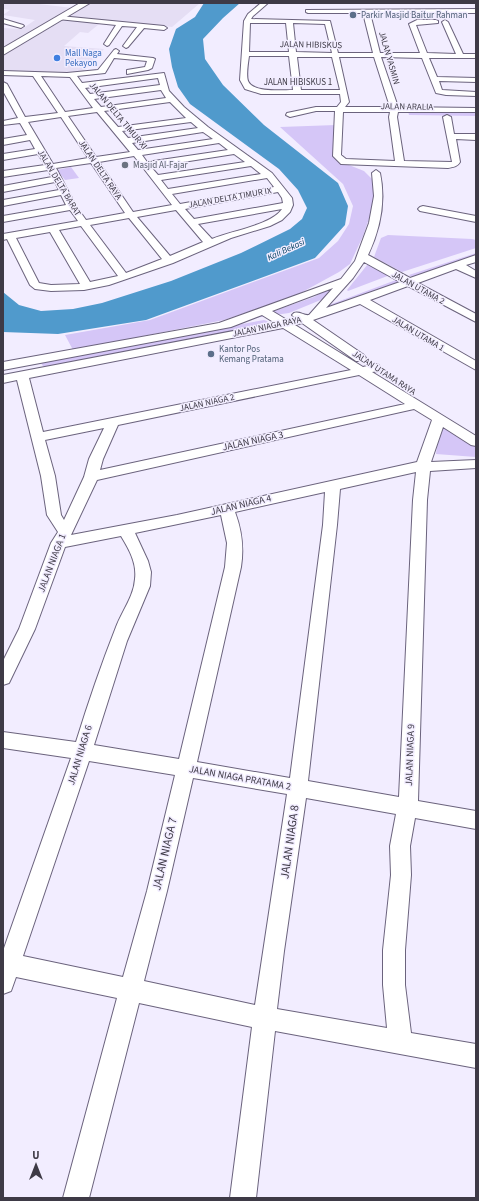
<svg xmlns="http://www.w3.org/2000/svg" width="479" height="1201" font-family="'Source Sans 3',sans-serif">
<rect width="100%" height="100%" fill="#f2edff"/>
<path fill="#e5def4" d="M3 3H30L73 8 81 3H200L172 27 104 20 88 33 80 32 64 46 104 49 83 72 66 74 3 71V28L22 29 35 20 3 15 10 10 3 9Z"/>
<g fill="#d5c6f7">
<path d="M408 111H476V116L409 115Z"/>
<path d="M336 125 339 161 364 171 374 181 372 210 363 236 350 264 339 272 297 295 224 320 73 350 65 335 150 320 319 258 338 241 349 224 353 206 343 184 280 127Z"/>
<path d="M71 167 79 178 65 180 57 170Z"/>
<path d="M388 235 472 239 476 240V248L402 272 374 257 381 238Z"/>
<path d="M476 253V255L413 278 409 275Z"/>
<path d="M368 264 390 275 348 291 347 290Z"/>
<path d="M396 280 401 283 334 308 329 305Z"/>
<path d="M335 285 328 297 289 313 254 318 314 297Z"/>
<path d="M264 320 267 321 271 325 49 367 43 366 41 363 46 360Z"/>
<path d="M440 421 476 444V457L436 454Z"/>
</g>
<path fill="#509acc" d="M204 3H240L223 18 203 39 205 59 223 85 264 125 338 183 348 206 345 225 315 258 146 320 58 334 3 332V292L19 305 41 311 73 309 102 303 171 281 241 253 290 229 302 219 307 208 298 190 279 169 190 104 178 87 172 67 169 49 176 29 195 17Z"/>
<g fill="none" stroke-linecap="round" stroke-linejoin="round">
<g stroke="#6b637d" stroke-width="2">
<g id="street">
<path d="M261 3H268L253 16 251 19 330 21 338 53H373L363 13H308L306 12V10L476 9V13H370L380 53H420L409 24 417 20H436L438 21V23L416 25 427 53 456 54 442 22 445 20 448 22 463 54H476V58H429L437 77 476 78V82L439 81 442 90 476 92V96L446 95 436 93 422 58 381 57 398 107 476 108V112H398L397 117 404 161 452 162 443 117 447 115 451 117 454 134H476V140L456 139 460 162C457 167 453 167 448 168L341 164 333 156 335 111H316L290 117 286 115 287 113 316 107H337L341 102 340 94H261L245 89 240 80 244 21 248 14ZM250 23H286L289 52H249ZM293 23 325 24 332 53 296 52ZM249 56H289L293 90C282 90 253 93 248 81 246 75 248 63 249 56ZM297 57H332L340 90H301ZM339 57H374L390 107H345L349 102ZM343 112H390L389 117 395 161 346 159 341 155Z"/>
<path d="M60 16 164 26 167 28 164 30 144 28 128 47 126 48 123 46 137 27 122 26 109 45 107 46 104 44 116 25 58 19V17Z"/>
<path d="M3 19 23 25 24 26 21 28 3 23Z"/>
<path d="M116 49 119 51 117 54 153 58 155 59 152 68 148 70 127 74V70L145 67 147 61 114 58 105 73 77 76 82 83 164 73 169 91 184 107 208 127 272 173 292 198 293 205 290 212 282 220 270 226 231 238 173 263 109 285 84 290 51 291 35 289 30 285 7 239 3 240V234L78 221 70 210 3 222V216L66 205 61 195 3 206V200L59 190 55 182 3 192V186L52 177 48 170 3 177V171L45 165 38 154 3 160V154L35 149 30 140 3 145V139L27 135 20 123 3 125V121L18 118 3 91V82L7 84 25 117 58 113 33 76 3 75V71L67 73 98 70 114 50ZM41 76 70 77 93 108 65 112ZM158 78 160 85 90 94 85 88ZM161 90 166 98 101 107 94 99ZM170 102 186 118 118 127 104 111ZM97 112 130 152 96 157 68 116ZM61 117 88 158 53 164 28 122ZM191 122 198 128 128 138 122 131ZM203 132 213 139 138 150 132 143ZM219 143 228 150 147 162 142 155ZM234 154 245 162 158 175 151 167ZM134 156 172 205 133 212 99 162ZM91 163 125 213 86 220 76 206 56 168ZM251 166 261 174 168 189 161 180ZM267 178 274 187 180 204 172 194ZM278 192 282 198 283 203 194 219 185 209ZM282 209C272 225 230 231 212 239L198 224ZM176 210 203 242 170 256 137 217ZM129 218 162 259 126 273 90 225ZM81 226 118 276 90 282 59 230ZM50 232 80 284 51 285 39 283 16 238Z"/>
<path d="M376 170 380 173C386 201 380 230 368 255L410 278 476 255V262L466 265 476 271V278L456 269 418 283 476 314V322L408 286 370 300 476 361V370L360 304 313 320 364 355 366 358 364 361H356L302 323 295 325 363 367 375 364 379 365 381 368 379 371 372 372 476 436V446L471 445 443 427 431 462 476 460V468L430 471 427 500 418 801 476 811V829L415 818 410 846 411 875 405 950V985L411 1033 476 1044V1068L275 1031 256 1198H230L252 1027 139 1003 89 1198H63L117 998 16 977 11 991 3 994V951L71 758 3 748V732L76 742C88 703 101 665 116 627 122 611 134 596 135 579 137 563 129 549 121 536L65 547 35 629 9 683 3 685V661L19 629 51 543 58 532 47 515 41 476 17 380 3 383V375L275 323 262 315 231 327 3 370V362L219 323 341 279 355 261 369 223 374 196 372 173ZM364 262 400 282 326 308 353 278ZM333 288 309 315C304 316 300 311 294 313L292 315 295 318 287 320 272 311ZM283 328 351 370 43 432 29 378ZM359 375 405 404 100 470 103 459 118 425ZM414 409 432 420 417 462 177 515 71 535 97 480ZM104 428 89 459 84 477 64 520 61 515 55 476 45 440ZM416 472 413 500 399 797 308 781 337 525 340 489ZM325 492 323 525 290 778 197 762 241 567C244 548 242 531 235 512ZM221 515 227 543 225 567 179 759 94 745 127 641 150 586 151 572 148 561 135 533ZM89 761 175 775 147 891 123 977 23 956ZM193 778 287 794 255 1005 144 981 167 891ZM306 798 396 814 390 846 391 875 383 950V985L387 1028 277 1009 284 951Z"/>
<path d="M423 206 476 216V222L420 211 418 209 420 207Z"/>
</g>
</g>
<g stroke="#6b637d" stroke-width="2">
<path id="primary" d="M80 3H90L3 55V48Z"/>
</g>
<use href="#street" fill="#fff" fill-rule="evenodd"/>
<use href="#primary" fill="#fff" fill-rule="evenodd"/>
</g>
<g fill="#5c6f8a" stroke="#f2edff" stroke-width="1.5">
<circle cx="353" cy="15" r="4"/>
<circle cx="211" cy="354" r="4"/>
</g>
<circle fill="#3f7fe0" stroke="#f2edff" stroke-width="1.5" cx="57" cy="58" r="4"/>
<circle fill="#6b7280" stroke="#f2edff" stroke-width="1.5" cx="125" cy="165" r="4"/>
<g text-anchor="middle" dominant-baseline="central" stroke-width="3" stroke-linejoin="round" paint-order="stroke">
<g font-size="9" fill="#4e5e75" stroke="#f2edff" text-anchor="start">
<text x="361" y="15">Parkir Masjid Baitur Rahman</text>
<text x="219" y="349">Kantor Pos<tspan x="219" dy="10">Kemang Pratama</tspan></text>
</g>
<g font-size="9" fill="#3e3a46" stroke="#f2edff">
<text transform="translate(311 45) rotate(1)">JALAN HIBISKUS</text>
<text transform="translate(389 58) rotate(74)">JALAN YASMIN</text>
<text x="298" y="82">JALAN HIBISKUS 1</text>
<text transform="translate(407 107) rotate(1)">JALAN ARALIA</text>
<text transform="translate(118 116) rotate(50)">JALAN DELTA TIMUR XI</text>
<text transform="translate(100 170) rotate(56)">JALAN DELTA RAYA</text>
<text transform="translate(59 183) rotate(59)">JALAN DELTA BARAT</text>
<text transform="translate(230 198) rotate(-10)">JALAN DELTA TIMUR IX</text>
<text transform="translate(418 288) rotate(29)">JALAN UTAMA 2</text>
<text transform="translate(267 327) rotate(-12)">JALAN NIAGA RAYA</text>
<text transform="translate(418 334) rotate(31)">JALAN UTAMA 1</text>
<text transform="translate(384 373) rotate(33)">JALAN UTAMA RAYA</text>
<text transform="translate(207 403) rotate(-12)">JALAN NIAGA 2</text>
</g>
<g font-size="9" fill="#366cbe" stroke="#f2edff" text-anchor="start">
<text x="65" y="53">Mall Naga<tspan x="65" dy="10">Pekayon</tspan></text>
</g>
<g font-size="9" fill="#5b616d" stroke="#f2edff" text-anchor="start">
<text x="133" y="165">Masjid Al-Fajar</text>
</g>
<g font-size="9" font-style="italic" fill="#024062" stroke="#f2edff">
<text transform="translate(286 250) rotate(-25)">Kali Bekasi</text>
</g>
<g font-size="10" fill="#3e3a46" stroke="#f2edff">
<text transform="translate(253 441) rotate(-12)">JALAN NIAGA 3</text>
<text transform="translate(241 505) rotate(-13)">JALAN NIAGA 4</text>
<text transform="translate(52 563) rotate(-69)">JALAN NIAGA 1</text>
<text transform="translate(80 755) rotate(-73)">JALAN NIAGA 6</text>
<text transform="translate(410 755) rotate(-88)">JALAN NIAGA 9</text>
<text transform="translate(240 778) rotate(10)">JALAN NIAGA PRATAMA 2</text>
</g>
<g font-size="12" fill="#3e3a46" stroke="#f2edff">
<text transform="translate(290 842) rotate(-82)">JALAN NIAGA 8</text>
<text transform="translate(165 854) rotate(-77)">JALAN NIAGA 7</text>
</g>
</g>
<rect width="479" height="1201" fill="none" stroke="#3e3a46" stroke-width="8"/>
<g transform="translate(36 1165)" stroke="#f2edff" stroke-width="3" paint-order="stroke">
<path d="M0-3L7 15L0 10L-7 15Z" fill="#3e3a46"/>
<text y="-6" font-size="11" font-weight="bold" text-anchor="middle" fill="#3e3a46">U</text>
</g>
</svg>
